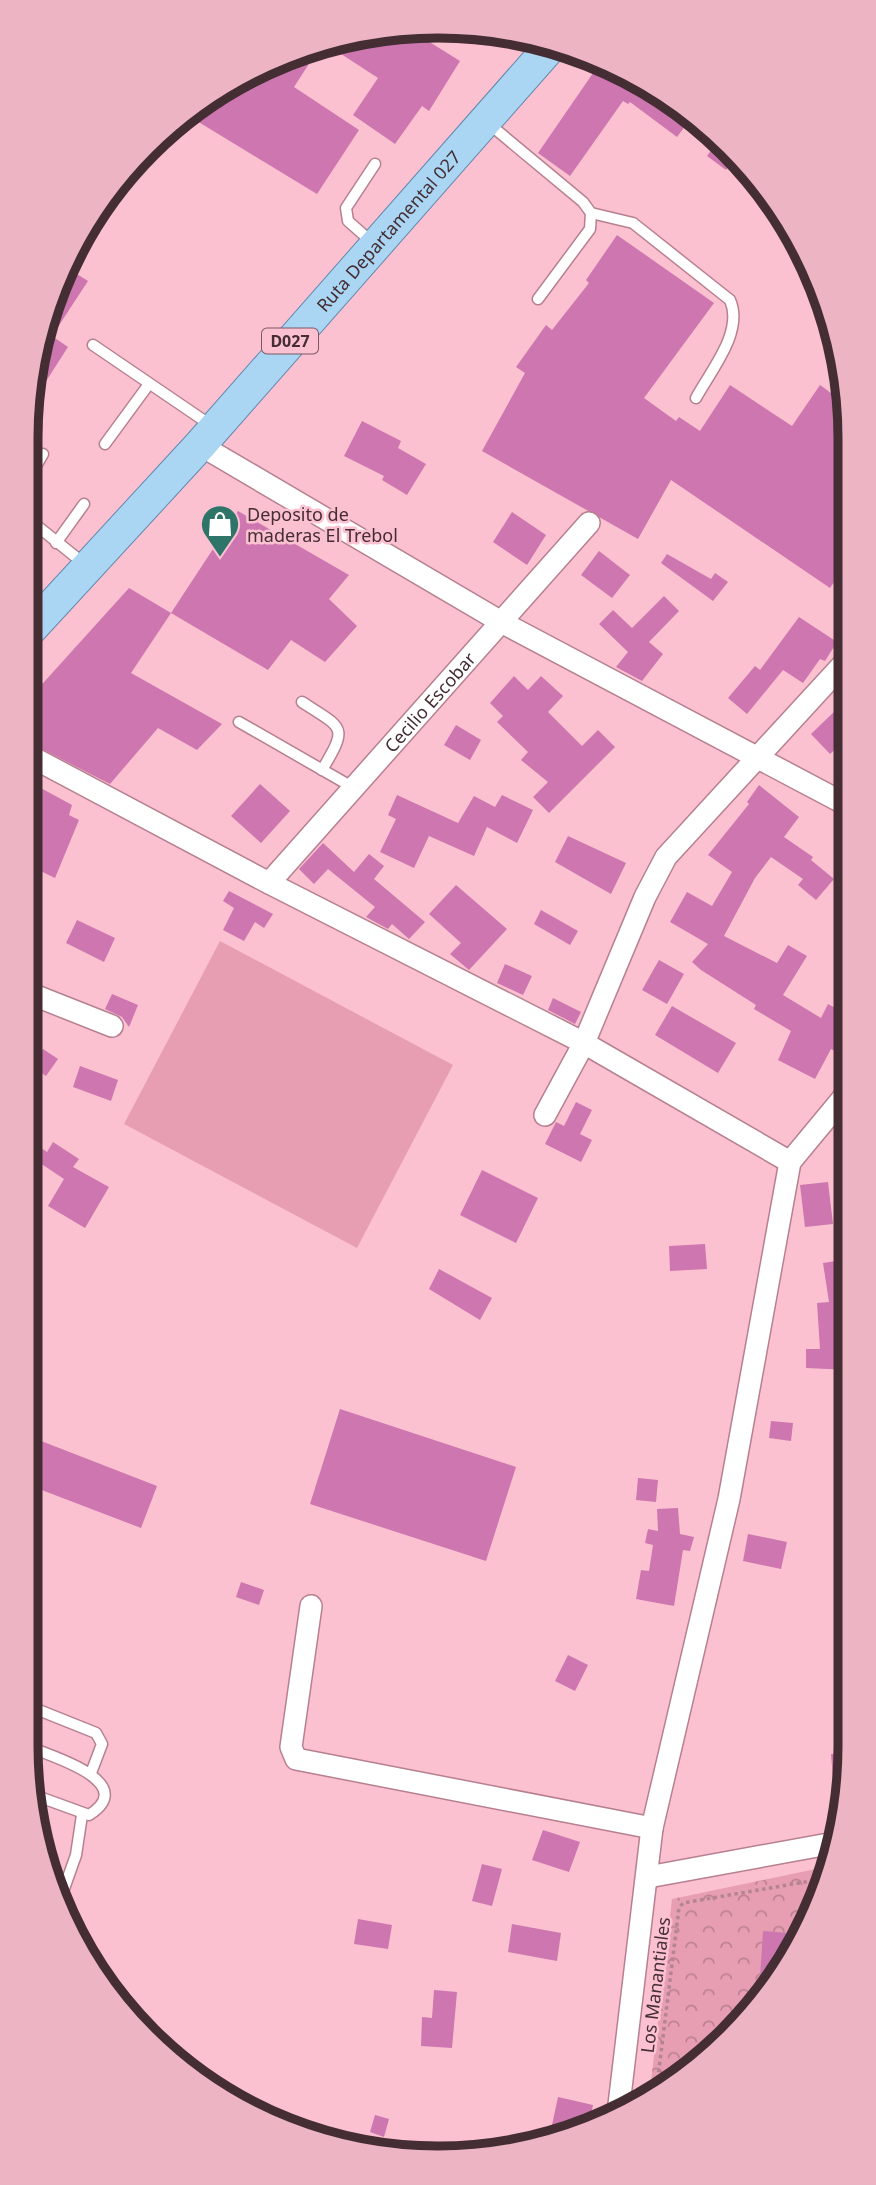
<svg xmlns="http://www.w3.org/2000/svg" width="876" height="2185" font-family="'Noto Sans',sans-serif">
<defs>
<pattern id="park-crowns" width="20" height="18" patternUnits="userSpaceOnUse" patternTransform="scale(1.75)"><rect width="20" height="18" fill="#e79eb3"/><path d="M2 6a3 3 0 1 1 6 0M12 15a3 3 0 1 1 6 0" fill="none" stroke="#bd8192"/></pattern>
</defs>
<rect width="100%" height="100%" fill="#fcc1d1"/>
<path fill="url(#park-crowns)" d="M830 1866 828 1879 764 1998 649 2099 672 1899Z"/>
<path fill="#e79eb3" d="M220 941 453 1065 357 1248 124 1124Z"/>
<g fill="#cd76af">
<path d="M407 28 460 61 429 111 422 106 395 144 353 115 378 78 332 48Z"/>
<path d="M316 53 294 87 359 130 317 194 192 118 256 69Z"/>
<path d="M600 63 627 76 663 100 666 95 690 116 688 122 677 137 630 102 628 104 623 101 570 176 538 153Z"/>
<path d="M718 141 736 156 726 170 707 156Z"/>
<path d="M617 235 714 303 644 398 676 421 679 417 700 431 730 385 792 426 820 385 846 404V439L835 455 846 462 847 563 830 588 671 480 638 539 482 451 525 373 516 367 546 325 552 330 589 283 586 280Z"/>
<path d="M69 269 88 281 52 336 68 347 32 403 48 306Z"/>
<path d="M362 421 401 441 398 448 426 464 407 495 382 480 384 476 344 456Z"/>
<path d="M238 511 349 575 329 599 357 626 325 662 291 640 268 670 171 613Z"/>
<path d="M512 512 546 535 527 565 493 542Z"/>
<path d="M599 551 630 575 612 598 581 575Z"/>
<path d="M667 554 711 579 715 573 728 582 713 601 661 563Z"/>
<path d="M129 588 171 613 131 673 222 724 197 750 158 728 110 784 26 741V702Z"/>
<path d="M664 596 679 611 649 642 663 654 642 681 616 667 628 652 599 624 613 610 632 628Z"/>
<path d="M799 617 837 642 825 661 820 659 803 683 783 670 747 714 728 698 755 666 760 670Z"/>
<path d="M514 676 528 690 541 676 563 696 548 712 582 746 598 730 615 747 549 813 533 797 548 782 521 760 528 752 497 722 503 716 490 703Z"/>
<path d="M837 709 847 720V739L830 754 811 734Z"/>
<path d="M456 725 481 740 470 760 444 745Z"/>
<path d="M26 780 72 805 69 815 79 820 55 878 26 864Z"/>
<path d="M260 784 290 811 261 843 231 816Z"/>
<path d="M759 785 799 817 784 837 813 857 811 860 834 879 816 900 798 885 803 879 771 857 755 878 724 936 777 963 788 945 807 956 783 995 821 1018 828 1004 848 1015V1058L831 1049 815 1079 778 1060 791 1031 754 1009 756 1005 701 970 692 962 708 944 670 922 687 892 712 906 732 872 708 855 749 804 747 802Z"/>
<path d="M397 795 458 823 474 796 495 807 502 795 533 810 517 843 487 827 474 856 429 836 414 868 380 852 396 819 388 815Z"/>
<path d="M568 836 626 863 611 894 555 862Z"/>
<path d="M323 843 354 872 369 854 384 866 374 879 425 922 409 939 392 924 388 929 366 917 375 907 328 869 314 884 299 869Z"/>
<path d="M456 885 507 929 469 970 450 954 461 943 429 914Z"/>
<path d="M229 891 273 914 264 928 255 922 244 941 223 930 234 908 223 901Z"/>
<path d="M541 910 578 931 570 945 534 924Z"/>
<path d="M77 920 115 938 104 962 66 943Z"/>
<path d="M659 960 684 974 667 1004 642 990Z"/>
<path d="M505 964 532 976 523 995 497 983Z"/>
<path d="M112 994 138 1005 129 1027 122 1017 105 1009Z"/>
<path d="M553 998 581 1012 575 1024 548 1010Z"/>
<path d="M672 1006 736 1043 718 1073 655 1035Z"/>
<path d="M43 1049 58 1059 46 1076 31 1066Z"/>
<path d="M80 1066 118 1080 111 1101 73 1087Z"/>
<path d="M576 1102 592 1110 580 1134 592 1140 581 1162 545 1144 556 1122 564 1126Z"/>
<path d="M53 1142 79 1159 73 1167 109 1187 85 1228 48 1206 64 1179 34 1159 41 1148 47 1152Z"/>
<path d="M482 1170 538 1198 516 1243 460 1215Z"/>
<path d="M828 1182 833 1224 805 1227 800 1185Z"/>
<path d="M705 1244 707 1269 670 1271 669 1246Z"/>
<path d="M848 1259 849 1370 806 1368V1349H820L817 1303 829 1302 823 1263Z"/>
<path d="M439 1269 492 1298 480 1320 429 1289Z"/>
<path d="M340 1409 516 1467 486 1561 310 1504Z"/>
<path d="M771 1421 793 1423 791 1441 769 1438Z"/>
<path d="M36 1439 157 1486 141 1528 26 1484V1466Z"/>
<path d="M638 1478 658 1480 656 1502 636 1500Z"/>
<path d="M678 1508 680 1534 694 1537 690 1551 683 1550 674 1606 636 1599 641 1570 649 1571 653 1545 645 1543 648 1529 658 1531 657 1509Z"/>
<path d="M748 1534 787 1542 781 1569 743 1561Z"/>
<path d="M241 1582 264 1590 259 1605 236 1597Z"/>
<path d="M568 1655 588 1665 575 1691 555 1681Z"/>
<path d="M849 1753 841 1803H835L831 1754Z"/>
<path d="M543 1830 580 1842 569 1872 532 1860Z"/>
<path d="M482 1864 502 1869 492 1906 472 1901Z"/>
<path d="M358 1919 392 1925 388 1949 354 1944Z"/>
<path d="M512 1924 561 1933 557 1961 508 1952Z"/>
<path d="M763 1931 789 1933 787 1955 774 1979 760 1978Z"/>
<path d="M434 1990 457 1992 452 2048 421 2046 422 2017 432 2018Z"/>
<path d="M558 2097 593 2105 589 2124 575 2129 552 2125Z"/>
<path d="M375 2115 389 2119 384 2137 370 2132Z"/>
</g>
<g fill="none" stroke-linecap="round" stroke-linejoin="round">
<g stroke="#b7808f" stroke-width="13">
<g id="service">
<path d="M488 123 583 202 591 213 590 229 538 299"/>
<path d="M591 213 633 223 730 300C744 332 711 370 696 398"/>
<path d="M374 244 348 221 346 208 375 164"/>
<path d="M93 345 212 426"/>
<path d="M105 444 149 384"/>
<path d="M26 483 43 454"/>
<path d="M26 517 87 566"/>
<path d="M56 543 84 504"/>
<path d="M302 702C343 729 349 725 322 770"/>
<path d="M239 722 354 788"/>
<path d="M26 1705 96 1733 102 1744 91 1773"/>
<path d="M26 1746C49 1755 141 1782 89 1815L34 1795"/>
<path d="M60 1900 76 1855 82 1815"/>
</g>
</g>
<g stroke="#b7808f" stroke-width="24">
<g id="minor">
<path d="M200 445 503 623 847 805"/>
<path d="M26 754 269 883 584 1043 790 1162"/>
<path id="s1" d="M269 883 589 523"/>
<path d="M26 992 112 1026"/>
<path d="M545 1115 584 1043 645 897 666 857 847 660"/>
<path d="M311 1606 291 1747 296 1759 652 1828"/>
<path d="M648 1877 834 1843"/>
<path d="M618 2113 652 1828 729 1499 790 1162 848 1092"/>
</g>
</g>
<g stroke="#6289ac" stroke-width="34">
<g id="primary">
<path id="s2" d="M26 634 200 445 551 46"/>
</g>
</g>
<path stroke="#b28591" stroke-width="3.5" stroke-dasharray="3.5 3.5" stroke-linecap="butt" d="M656 2093 679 1908 683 1903 828 1878"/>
<use href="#service" stroke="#fff" stroke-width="10"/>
<use href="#minor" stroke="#fff" stroke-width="21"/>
<use href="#primary" stroke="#aad6f4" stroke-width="32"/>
</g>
<defs>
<g id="shop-pin" transform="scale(2.0125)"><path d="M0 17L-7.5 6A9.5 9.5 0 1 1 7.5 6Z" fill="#2f7469" stroke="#fcc1d1"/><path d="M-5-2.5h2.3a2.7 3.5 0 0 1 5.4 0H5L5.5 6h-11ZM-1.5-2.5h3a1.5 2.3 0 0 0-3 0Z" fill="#fff"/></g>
</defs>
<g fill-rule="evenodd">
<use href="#shop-pin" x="220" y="524"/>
</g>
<g text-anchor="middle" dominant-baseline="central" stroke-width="5" stroke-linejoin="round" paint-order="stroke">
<rect fill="#fcc1d1" stroke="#7b5962" stroke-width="2" x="262" y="328.5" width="56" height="25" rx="5"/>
<g font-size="16" font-weight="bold" fill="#442d33">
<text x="290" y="341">D027</text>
</g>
<g font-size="18" fill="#442d33" stroke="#fcc1d1">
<text stroke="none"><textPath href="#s2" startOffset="542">Ruta Departamental 027</textPath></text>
<text stroke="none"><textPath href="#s1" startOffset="242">Cecilio Escobar</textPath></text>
<text transform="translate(655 1985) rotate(-83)">Los Manantiales</text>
</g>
<g font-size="18" fill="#442d33" stroke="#fcc1d1" text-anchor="start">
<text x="247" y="514">Deposito de<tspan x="247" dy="21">maderas El Trebol</tspan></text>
</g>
</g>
<path d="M0 0H876V2185H0ZM438 38H438A400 400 0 0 1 838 438V1746A400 400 0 0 1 438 2146H438A400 400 0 0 1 38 1746V438A400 400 0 0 1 438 38Z" fill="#edb5c4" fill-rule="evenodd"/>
<path fill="none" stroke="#442d33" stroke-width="9" d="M438 38H438A400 400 0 0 1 838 438V1746A400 400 0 0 1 438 2146H438A400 400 0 0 1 38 1746V438A400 400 0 0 1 438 38Z"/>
</svg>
